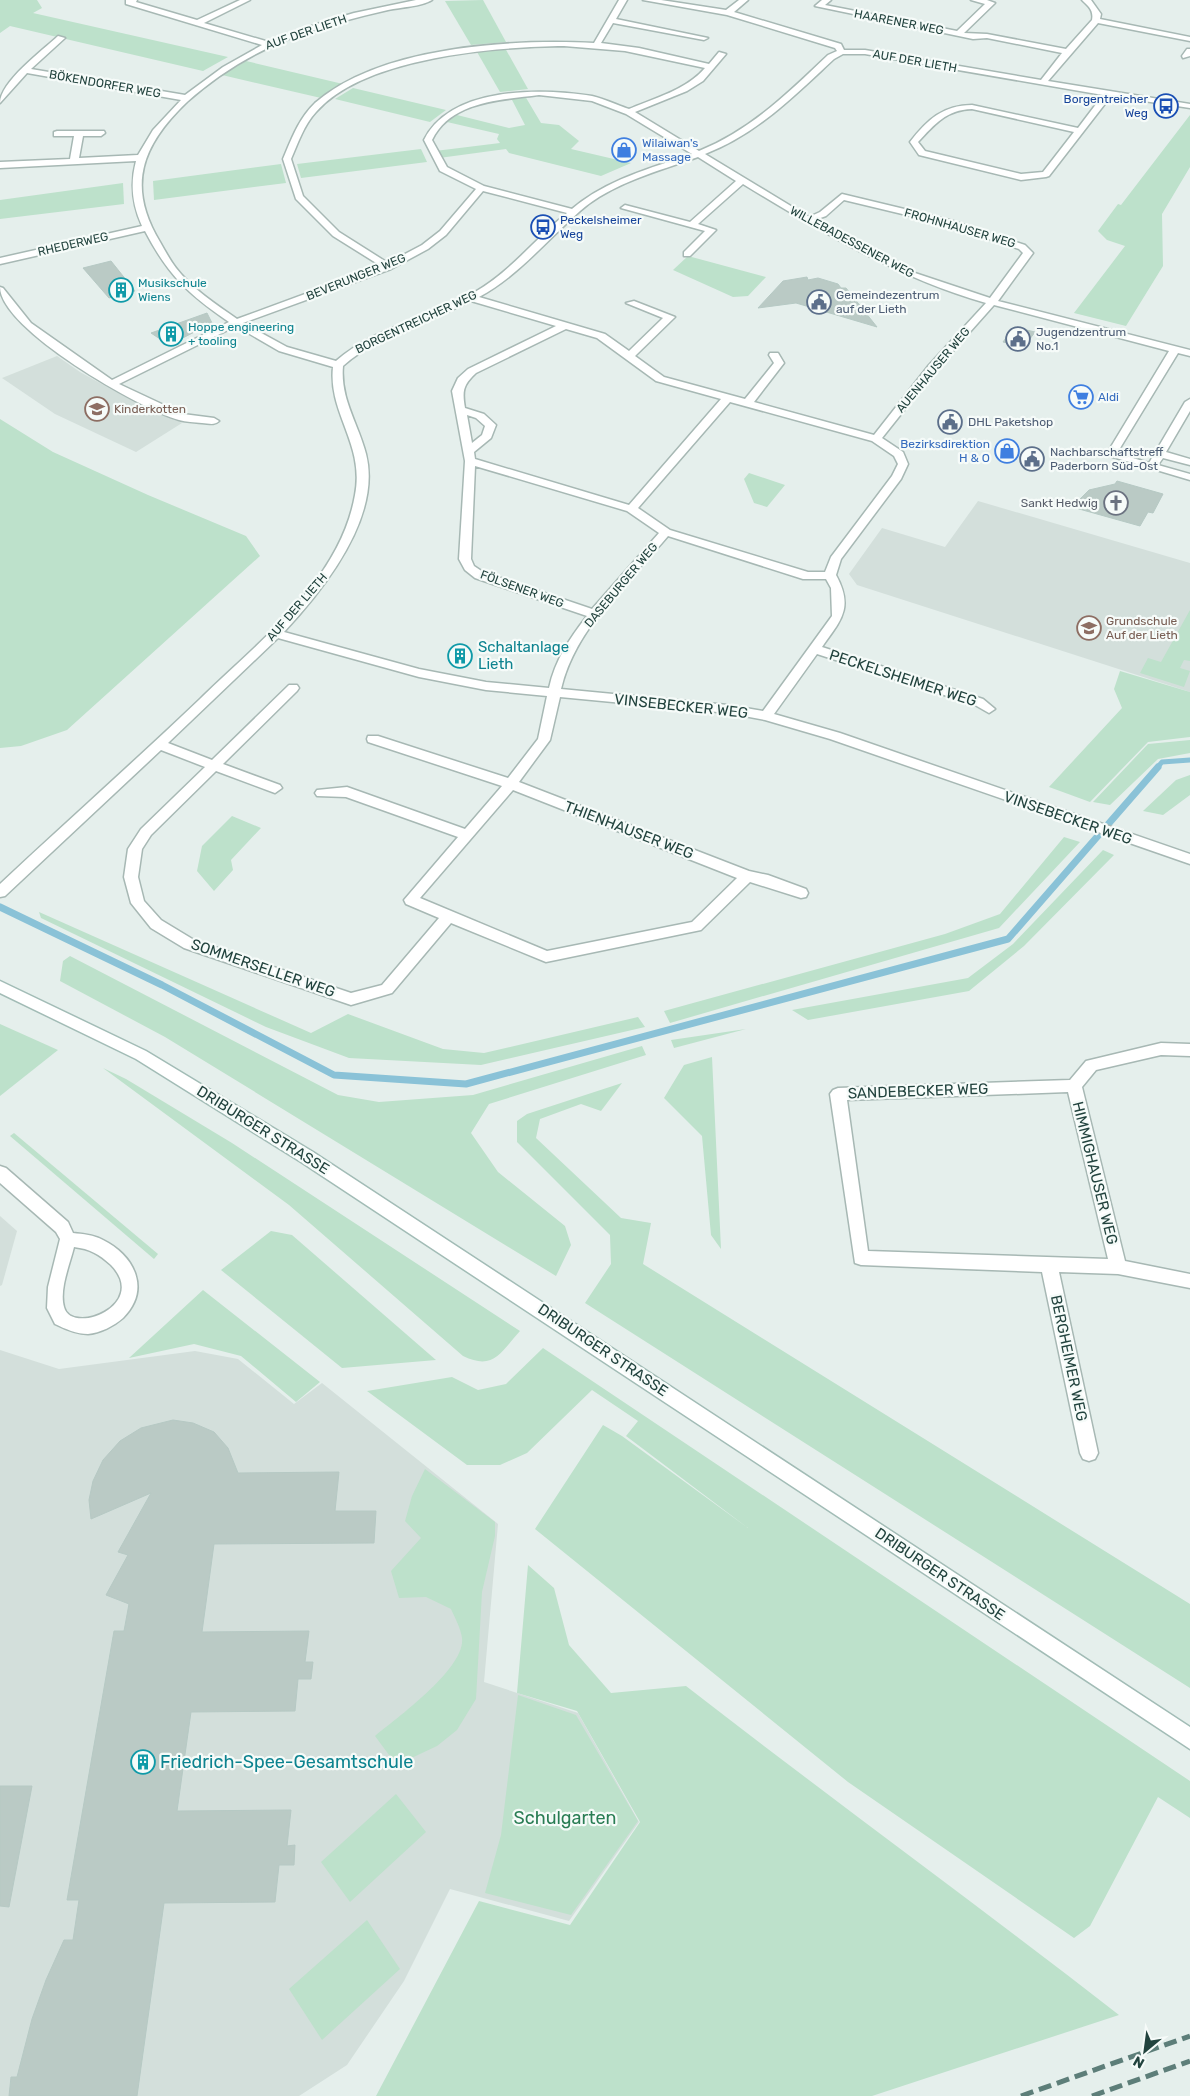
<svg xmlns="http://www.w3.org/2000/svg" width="1190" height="2096" font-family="Rubik,sans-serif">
<rect width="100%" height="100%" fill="#e5efec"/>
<g fill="#d3dfdb">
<path d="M57 356 80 372 136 403 182 423 136 452 55 414 2 378Z"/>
<path d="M978 501 1190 563V692L857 585 849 574 882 528 945 547Z"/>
<path d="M0 1216 17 1231 2 1285 0 1286Z"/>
<path d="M0 1350 59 1369 195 1351 238 1359 294 1404 322 1383 498 1524 484 1682 578 1713 639 1822 569 1921 450 1889 404 1981 347 2065 299 2096H0Z"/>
</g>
<g fill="#bde1cb">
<path d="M0 0H37L42 8 33 13 228 57 203 71 10 26 0 33Z"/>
<path d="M483 0 506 42 471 45 445 1Z"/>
<path d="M505 48 528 89 500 92 477 52Z"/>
<path d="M246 61 343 84 321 98 222 75Z"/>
<path d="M353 88 446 110 430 122 335 99Z"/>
<path d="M525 96 541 123 559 125 579 141 571 149 631 163 601 176 509 153 506 149 439 158 435 151 500 143 497 139 499 134 447 122 457 115 509 128 525 125 511 98Z"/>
<path d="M1190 115V167L1162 214 1163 266 1126 326 1074 313 1125 246 1107 240 1098 231 1118 204 1121 205Z"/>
<path d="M421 149 427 162 301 178 297 164Z"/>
<path d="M281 164 286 183 154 200 153 181Z"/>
<path d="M123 183 124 204 0 219V200Z"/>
<path d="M688 256 766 277 748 296 733 297 673 270Z"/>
<path d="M0 419 53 452 148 495 246 536 260 556 67 730 21 746 0 748Z"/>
<path d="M749 473 785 485 767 507 754 503 744 479Z"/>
<path d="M1190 610V661L1184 660 1180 668 1190 671 1184 687 1140 673 1148 658 1161 662Z"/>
<path d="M1120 671 1190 692V737L1148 742 1090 802 1049 787 1122 708 1114 689Z"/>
<path d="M1190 740V753L1158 759 1110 805 1093 802 1148 744Z"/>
<path d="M1190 775V795L1163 815 1143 811 1176 780Z"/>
<path d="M232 816 261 828 231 860 233 870 214 891 197 871 202 846Z"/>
<path d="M1064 837 1080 842 999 928 670 1023 664 1011 945 934 1000 914Z"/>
<path d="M1103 850 1114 855 1024 946 969 991 808 1020 792 1010 968 978 1013 944Z"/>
<path d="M39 912 311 1033 348 1014 443 1049 484 1053 638 1017 645 1027 481 1065 349 1058 266 1027 41 918Z"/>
<path d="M70 956 338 1095 379 1102 473 1095 642 1046 646 1055 489 1104 471 1133 498 1172 565 1226 571 1245 556 1276 165 1037 60 981 63 961Z"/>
<path d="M0 1024 58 1050 0 1096Z"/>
<path d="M746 1029 674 1048 671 1040Z"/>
<path d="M712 1057 721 1249 711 1235 702 1136 664 1098 684 1065Z"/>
<path d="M103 1068 126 1079 232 1143 520 1331C501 1352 494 1371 463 1356L289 1205Z"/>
<path d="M622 1083 601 1111 581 1104 540 1119 536 1138 621 1218 651 1223 643 1264 1190 1604V1688L585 1303 611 1264 610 1235 517 1142V1121L527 1114Z"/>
<path d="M14 1133 158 1254 154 1259 10 1136Z"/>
<path d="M271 1231 292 1235 436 1360 342 1368 221 1270Z"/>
<path d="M203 1290 320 1382 296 1402 241 1356 194 1344 129 1358Z"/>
<path d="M543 1348 1190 1781V1818L1158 1797 1090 1926 1074 1938 848 1782 535 1529 603 1425 622 1436 748 1528 626 1436 638 1421 592 1390 527 1453 500 1465H467L367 1391 452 1377 478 1390 506 1384Z"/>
<path d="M425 1469 495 1522V1536L482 1592 476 1699 457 1730 437 1746 403 1762 392 1759 375 1736C397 1718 466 1668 462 1638 461 1629 455 1618 451 1609L426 1597 399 1598 391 1571 421 1538 405 1521 412 1496Z"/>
<path d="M528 1565 554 1588 569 1645 611 1693 686 1686C829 1797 976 1904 1119 2015L872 2096H376L479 1901 570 1925 640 1822 577 1711 517 1693Z"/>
<path d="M518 1695 576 1715 638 1821 571 1915 485 1893 501 1835Z"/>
<path d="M396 1794 426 1832 350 1902 321 1862Z"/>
<path d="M367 1920 400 1969 322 2040 289 1989Z"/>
</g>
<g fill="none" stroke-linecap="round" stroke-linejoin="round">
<path stroke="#8ac2d7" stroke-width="5" d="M1157 768 1162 762 1190 760"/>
<path stroke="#8ac2d7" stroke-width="7" d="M0 907 162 985 334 1075 466 1084 1008 939 1158 767"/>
</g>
<g fill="#bacac5" stroke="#b6c9c4">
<path d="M111 261 135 291 109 298 83 268Z"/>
<path d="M807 277 808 280 818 278 838 284 841 288H846L877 327 796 303 758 308 783 281Z"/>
<path d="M207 313 212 323 169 345 151 333Z"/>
<path d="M1014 327 1035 332 1024 347 1003 342Z"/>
<path d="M1117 481 1163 494 1153 513 1148 512 1140 526 1072 507 1089 490 1115 484Z"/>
<path d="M173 1420 193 1423 214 1432 228 1448 238 1473 339 1472 335 1511H376L374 1543 214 1544 202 1632 309 1631 305 1662H313L311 1679H298L295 1711 191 1712 177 1811 291 1810 287 1846 295 1845 294 1865H279L275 1902 164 1903 137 2096H9L11 2077H17L32 2019 46 1980 64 1940H73L79 1900H67L114 1631H124L129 1604 106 1595 128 1555 118 1552 151 1493 91 1519 89 1500 93 1481 103 1460 120 1441 141 1428Z"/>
<path d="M0 1786H32L9 1907 0 1906Z"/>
</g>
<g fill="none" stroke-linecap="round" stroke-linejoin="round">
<g stroke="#a7b8b4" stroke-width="3">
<g id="minor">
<path d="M126 0H137L136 2 197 20 240 0H250L204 23 269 42 320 23 354 13 416 0H432C421 7 401 7 388 10 356 17 324 26 293 37 255 52 218 74 187 102 142 145 126 186 160 242 165 251 170 260 176 268 191 288 217 305 237 319L381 266 333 236 296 199 283 159C291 140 299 118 315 103 380 46 511 39 594 43L619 0H627L616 19 708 38 704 40 613 23 601 43 639 48 709 64 719 52 726 54 703 81 687 91 635 112 699 151C751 130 788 93 828 55L837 51 835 48 727 15 643 0H661L726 10 739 0H748L734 12 841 44 844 50H865L1041 80 1062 53 987 38 973 39 815 6 822 0H831L825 5 957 31 985 4 971 0H987L995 3 964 33 987 34 1066 49 1092 20C1094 10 1088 6 1082 0H1091L1101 14 1100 19 1190 37V41L1098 23 1048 81 1190 104V108L1111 96 1049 176 1046 177 1021 180 919 155 910 142C927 120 943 105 972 105L1078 128 1103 95 865 54H843L834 59C794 96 757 134 705 154L809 217 820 212 842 194 950 220 1025 245 1033 253 998 301 1190 350V356L1178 353 1117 453 1149 463 1185 402 1190 399V411L1166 452 1190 459V465L1163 458 1158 465 1190 474V480L1106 455 1169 351 994 305 937 369 882 438 903 452 908 464 901 479 841 559 836 575C854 608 841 620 822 647L983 699 995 709 989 713 975 705 817 654 774 714 840 733 1190 854V864L830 739 765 720 728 713 560 697 550 740 519 782 749 871 768 875 806 889 808 893 806 897 801 898 750 882 701 930 546 962 451 923 392 993 351 1005 184 948 151 928 131 903 124 877 128 849 141 829 205 767 161 750 5 896 0 897V884C66 822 134 762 200 699 259 641 340 581 355 495 365 444 328 414 333 367L279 351 236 326 119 384 183 414 214 418 219 421C214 426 208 423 202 423 194 422 186 422 179 420 140 409 0 329 0 287L3 288 31 323 112 380 229 322C188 294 168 275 145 231L0 264V258L142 226C132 204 130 184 136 161L0 168V162L70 159 74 136H54V132L57 131H104L105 133 101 136H83L79 158 138 155 153 130 181 100 27 73 0 103C0 82 42 51 58 36L65 38 31 69 185 95 223 67 262 45 126 4ZM564 46 625 51 705 68C686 90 655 98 629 109 617 105 605 99 592 96 541 88 451 86 424 140L440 171 476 189 440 231 422 245 388 263 339 232 303 196 291 159C298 143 304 125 316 112 364 57 495 47 564 46ZM539 95 592 101 626 114 692 154C651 168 606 180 572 209L484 186 447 167 432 140C451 101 501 100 539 95ZM972 109 1074 132 1043 172 1021 174 925 151 918 142C935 124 946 110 972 109ZM698 157 736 181 690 222 625 205 621 208 705 231 684 252V256H690L716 230 698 224 743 184C820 231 898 278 986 303L929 365 874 435 754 402 784 363 778 353H770L769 355 774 363 745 399 664 377 635 356 675 317 634 301 626 303 663 318 629 351 605 334 479 297C517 277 548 239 580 211 612 183 659 171 698 157ZM483 191 567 213C535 239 510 272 475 292 429 318 376 326 336 361L287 347 243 323 391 269 428 249 446 235ZM844 200 944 224 1019 249 1023 253 990 298 915 273 815 220 826 216ZM471 301 556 326 468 369 458 378 452 391 465 461 459 559 465 570 475 578 587 616C570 638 555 660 549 688L486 682 419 669 284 632C324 589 382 517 366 454 358 423 340 399 343 366 380 333 428 323 471 301ZM566 329 597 338 656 381 721 399 629 505 475 459 474 452 491 438 496 425 484 414 465 408C462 391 463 385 476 373ZM730 402 872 441 894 456 898 464 892 476 831 557 825 572H808L670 530 638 508ZM467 415 476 418 485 426 482 435 472 443ZM475 466 627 511 659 533 592 609 483 572 474 566 471 559ZM668 536 803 579H826L831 588 832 616 763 711 728 705 561 689C575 628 629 582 668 536ZM278 638 419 677 486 690 547 696 538 739 508 778 378 736H368L367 739 368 742 502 786 465 829 347 787 317 790 315 793 317 796 346 797 458 837 404 900 406 904 439 918 382 985 351 993 194 940 161 920 144 901 138 877 142 849 151 835 216 771 275 793 282 788 280 785 223 764 297 691 299 688 297 685H289L212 760 168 743ZM513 790 737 878 692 922 547 951 420 898Z"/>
<path d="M1187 49H1190V56L1183 58 1182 56Z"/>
<path d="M1161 1043 1190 1044V1056L1161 1055 1096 1070 1082 1087 1125 1261 1190 1274V1288L1118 1274 1059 1272 1098 1453 1095 1459 1089 1461 1083 1459 1080 1453 1042 1272 861 1265 855 1263 830 1094 833 1090 838 1088 1070 1080 1086 1061ZM1068 1092 1108 1259 868 1251 847 1100Z"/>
<path d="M0 1166 6 1168 68 1222 73 1233C83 1234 94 1235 103 1240 135 1256 151 1290 123 1318 114 1326 100 1333 88 1334 77 1334 65 1329 55 1324L47 1308 48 1287 60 1239 56 1232 0 1183ZM74 1247C90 1249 99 1254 111 1265 150 1305 71 1336 64 1307 59 1289 70 1264 74 1247Z"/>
</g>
</g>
<g stroke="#a2bcb6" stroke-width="3">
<path id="secondary" d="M0 981 146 1051 313 1152 1190 1727V1749L301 1162 136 1059 0 993Z"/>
</g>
<use href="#minor" fill="#fff" fill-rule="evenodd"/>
<use href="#secondary" fill="#fff" fill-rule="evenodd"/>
<g stroke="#5d7e79" stroke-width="5" stroke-dasharray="13 6" stroke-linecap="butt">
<path d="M1021 2096 1190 2036"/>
<path d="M1092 2096 1190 2061"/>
</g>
</g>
<defs>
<g id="bus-ring" transform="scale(1.25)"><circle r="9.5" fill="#f6fbf9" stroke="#1a4fb4" stroke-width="1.5"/><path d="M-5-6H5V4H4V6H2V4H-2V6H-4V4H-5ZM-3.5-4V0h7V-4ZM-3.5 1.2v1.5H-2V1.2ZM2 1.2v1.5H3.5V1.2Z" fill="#1a4fb4"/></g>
<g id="shop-ring" transform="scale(1.25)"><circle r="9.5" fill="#f6fbf9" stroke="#3f7fe0" stroke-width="1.5"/><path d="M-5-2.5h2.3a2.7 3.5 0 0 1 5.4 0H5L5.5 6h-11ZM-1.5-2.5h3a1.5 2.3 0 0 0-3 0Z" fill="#3f7fe0"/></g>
<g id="building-ring" transform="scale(1.25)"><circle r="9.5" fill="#f6fbf9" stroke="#0f9aa8" stroke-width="1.5"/><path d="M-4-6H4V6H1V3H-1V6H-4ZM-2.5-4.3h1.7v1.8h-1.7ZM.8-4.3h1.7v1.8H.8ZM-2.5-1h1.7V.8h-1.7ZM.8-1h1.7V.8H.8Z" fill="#0f9aa8"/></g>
<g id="civic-ring" transform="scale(1.25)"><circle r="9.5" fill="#f6fbf9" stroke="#5c6f8a" stroke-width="1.5"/><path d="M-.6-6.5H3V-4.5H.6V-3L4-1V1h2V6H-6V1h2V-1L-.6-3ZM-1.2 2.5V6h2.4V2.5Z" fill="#5c6f8a"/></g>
<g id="supermarket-ring" transform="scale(1.25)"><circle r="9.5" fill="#f6fbf9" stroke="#3f7fe0" stroke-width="1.5"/><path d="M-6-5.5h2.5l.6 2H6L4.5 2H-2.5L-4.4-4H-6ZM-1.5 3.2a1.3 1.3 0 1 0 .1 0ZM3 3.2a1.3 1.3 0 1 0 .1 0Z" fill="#3f7fe0"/></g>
<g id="school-ring" transform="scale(1.25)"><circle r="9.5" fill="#f6fbf9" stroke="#8d6e63" stroke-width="1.5"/><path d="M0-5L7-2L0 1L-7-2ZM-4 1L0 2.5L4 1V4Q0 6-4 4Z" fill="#8d6e63"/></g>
<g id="church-ring" transform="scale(1.25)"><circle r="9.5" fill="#f6fbf9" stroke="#6b7280" stroke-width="1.5"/><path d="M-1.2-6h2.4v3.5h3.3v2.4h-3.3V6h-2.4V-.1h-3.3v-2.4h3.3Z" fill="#6b7280"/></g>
</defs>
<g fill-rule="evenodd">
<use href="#bus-ring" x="1166" y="106"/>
<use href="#shop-ring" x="624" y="150"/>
<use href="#bus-ring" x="543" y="227"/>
<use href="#building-ring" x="121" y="290"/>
<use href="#civic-ring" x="819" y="302"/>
<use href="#building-ring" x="171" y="334"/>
<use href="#civic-ring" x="1018" y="339"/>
<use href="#supermarket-ring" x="1081" y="397"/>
<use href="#school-ring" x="97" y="409"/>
<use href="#civic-ring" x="950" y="422"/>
<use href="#shop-ring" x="1007" y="451"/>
<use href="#civic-ring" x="1032" y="459"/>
<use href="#church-ring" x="1116" y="503"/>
<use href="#school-ring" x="1089" y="628"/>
<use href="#building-ring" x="460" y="656"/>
<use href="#building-ring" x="143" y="1762"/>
</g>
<g text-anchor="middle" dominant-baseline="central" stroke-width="4.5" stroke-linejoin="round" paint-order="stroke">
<g font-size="12" fill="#22433e" stroke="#f6fbf9">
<text transform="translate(899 22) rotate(11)">HAARENER WEG</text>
<text transform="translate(306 32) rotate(-19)">AUF DER LIETH</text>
<text transform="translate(915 61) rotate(10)">AUF DER LIETH</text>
<text transform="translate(105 84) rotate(10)">BÖKENDORFER WEG</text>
<text transform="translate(960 228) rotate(16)">FROHNHAUSER WEG</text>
<text transform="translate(852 242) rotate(28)">WILLEBADESSENER WEG</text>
<text transform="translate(73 244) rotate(-13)">RHEDERWEG</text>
<text transform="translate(356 277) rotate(-22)">BEVERUNGER WEG</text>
<text transform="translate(416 322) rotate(-25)">BORGENTREICHER WEG</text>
<text transform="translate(933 370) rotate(-50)">AUENHAUSER WEG</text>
<text transform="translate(621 585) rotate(-50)">DASEBURGER WEG</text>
<text transform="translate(522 589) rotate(20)">FÖLSENER WEG</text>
<text transform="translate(297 607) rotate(-49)">AUF DER LIETH</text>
</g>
<g font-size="12" fill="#164399" stroke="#f6fbf9" text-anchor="end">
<text x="1148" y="99">Borgentreicher<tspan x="1148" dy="14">Weg</tspan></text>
<text x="560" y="220" text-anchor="start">Peckelsheimer<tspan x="560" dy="14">Weg</tspan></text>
</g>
<g font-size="12" fill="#366cbe" stroke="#f6fbf9" text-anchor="start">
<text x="642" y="143">Wilaiwan's<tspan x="642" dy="14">Massage</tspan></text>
<text x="1098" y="397">Aldi</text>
<text x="990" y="444" text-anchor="end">Bezirksdirektion<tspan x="990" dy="14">H &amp; O</tspan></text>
</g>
<g font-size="12" fill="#0d838f" stroke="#f6fbf9" text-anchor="start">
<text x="138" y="283">Musikschule<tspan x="138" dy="14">Wiens</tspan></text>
<text x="188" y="327">Hoppe engineering<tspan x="188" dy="14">+ tooling</tspan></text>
</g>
<g font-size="12" fill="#4e5e75" stroke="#f6fbf9" text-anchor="start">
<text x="836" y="295">Gemeindezentrum<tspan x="836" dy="14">auf der Lieth</tspan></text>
<text x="1036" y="332">Jugendzentrum<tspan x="1036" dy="14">No.1</tspan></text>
<text x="968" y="422">DHL Paketshop</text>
<text x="1050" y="452">Nachbarschaftstreff<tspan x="1050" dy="14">Paderborn Süd-Ost</tspan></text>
</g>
<g font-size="12" fill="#785e54" stroke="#f6fbf9" text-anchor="start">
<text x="114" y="409">Kinderkotten</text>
<text x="1106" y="621">Grundschule<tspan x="1106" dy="14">Auf der Lieth</tspan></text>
</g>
<g font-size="12" fill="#5b616d" stroke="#f6fbf9" text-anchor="end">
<text x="1098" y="503">Sankt Hedwig</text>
</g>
<g font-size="15" fill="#0d838f" stroke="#f6fbf9" text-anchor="start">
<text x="478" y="647">Schaltanlage<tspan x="478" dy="17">Lieth</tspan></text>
</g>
<g font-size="15" fill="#22433e" stroke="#f6fbf9">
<text transform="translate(903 678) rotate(18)">PECKELSHEIMER WEG</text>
<text transform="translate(681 706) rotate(6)">VINSEBECKER WEG</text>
<text transform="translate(1068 818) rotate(19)">VINSEBECKER WEG</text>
<text transform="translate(629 830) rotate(21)">THIENHAUSER WEG</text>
<text transform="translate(263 968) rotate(19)">SOMMERSELLER WEG</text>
<text transform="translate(918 1091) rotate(-2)">SANDEBECKER WEG</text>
<text transform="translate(263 1130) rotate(32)">DRIBURGER STRASSE</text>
<text transform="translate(1095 1173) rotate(76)">HIMMIGHAUSER WEG</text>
<text transform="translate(603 1350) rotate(34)">DRIBURGER STRASSE</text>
<text transform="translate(1069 1358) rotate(78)">BERGHEIMER WEG</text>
<text transform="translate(940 1574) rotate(34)">DRIBURGER STRASSE</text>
</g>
<g font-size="18" fill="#0d838f" stroke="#f6fbf9" text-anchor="start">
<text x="160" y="1762">Friedrich-Spee-Gesamtschule</text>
</g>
<g font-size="18" fill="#297d54" stroke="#f6fbf9">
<text x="565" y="1818">Schulgarten</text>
</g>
</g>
<g transform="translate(1145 2051) rotate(209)" stroke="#f6fbf9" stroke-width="4" paint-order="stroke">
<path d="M0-4L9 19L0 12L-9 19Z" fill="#22433e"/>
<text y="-8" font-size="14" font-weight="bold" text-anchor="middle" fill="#22433e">N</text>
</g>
</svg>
